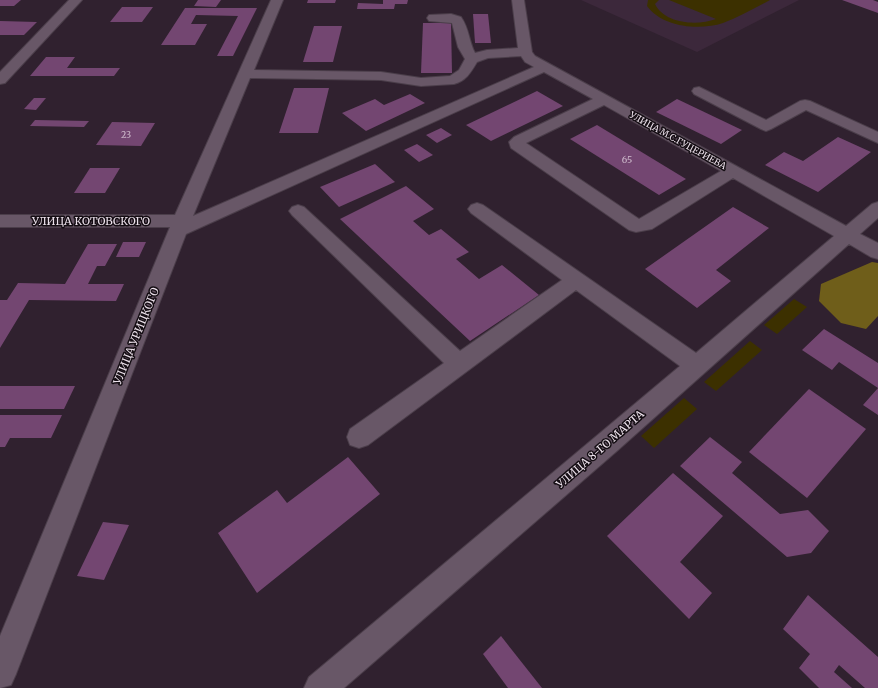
<svg xmlns="http://www.w3.org/2000/svg" width="878" height="688" font-family="Merriweather,serif">
<rect width="100%" height="100%" fill="#30212f"/>
<path fill="#3c283b" d="M581 0H799L697 52Z"/>
<g fill="#3c3000">
<path d="M648 0H659L655 4C665 24 697 26 716 19L669 0H770C755 8 739 17 723 23 699 31 662 27 647 6Z"/>
<path d="M794 299 807 307 777 334 764 325Z"/>
<path d="M750 341 762 350 716 391 704 382Z"/>
<path d="M684 398 697 409 654 448 641 436Z"/>
</g>
<path fill="#6f5e1a" d="M872 262 878 263V316L866 329 841 323 819 301 821 284Z"/>
<g fill="#734671">
<path d="M0 0H21L14 6H0Z"/>
<path d="M198 0H221L216 7 194 6Z"/>
<path d="M308 0H336L335 3H307Z"/>
<path d="M383 0H408L407 4H395L394 9H357L358 3 383 4Z"/>
<path d="M842 0H873L878 2V13Z"/>
<path d="M122 7H153L142 22H110Z"/>
<path d="M185 8H257L233 56H217L238 16 196 15 191 24H207L195 45H161Z"/>
<path d="M473 14H488L491 43H475Z"/>
<path d="M0 21 37 22 24 35H0Z"/>
<path d="M423 23H451L452 73H421Z"/>
<path d="M314 26H342L333 62H303Z"/>
<path d="M46 57H75L67 68H120L114 76H30Z"/>
<path d="M294 88H329L318 133H279Z"/>
<path d="M537 91 563 106 491 141 466 125Z"/>
<path d="M410 94 425 103 366 131 342 113 375 99 384 105Z"/>
<path d="M34 98H46L36 110 24 109Z"/>
<path d="M677 99 742 130 721 144 656 112Z"/>
<path d="M35 120 89 121 84 127 30 126Z"/>
<path d="M112 122 155 123 141 146 96 145Z"/>
<path d="M597 125 686 179 659 195 570 139Z"/>
<path d="M441 128 452 135 437 143 426 135Z"/>
<path d="M838 137 871 152 818 192 765 165 784 152 803 161Z"/>
<path d="M417 144 433 155 419 162 404 150Z"/>
<path d="M375 164 395 182 339 207 320 187Z"/>
<path d="M90 168H120L105 193H74Z"/>
<path d="M406 186 434 209 413 221 429 235 441 229 469 252 456 259 479 279 502 265 539 295 470 341 340 219Z"/>
<path d="M733 207 769 228 716 270 731 281 697 308 645 269Z"/>
<path d="M123 242H146L139 257H116Z"/>
<path d="M88 244H117L105 266H97L88 284H124L116 301 29 300 0 348V300H7L18 283 65 284Z"/>
<path d="M824 329 878 363V415L863 405 878 388 839 362 832 370 802 350Z"/>
<path d="M0 386H75L64 409H0Z"/>
<path d="M809 389 866 429 807 498 749 452Z"/>
<path d="M0 415H62L51 438H10L5 447H0Z"/>
<path d="M710 437 742 462 732 473 780 514 808 510 829 531 811 553 787 557 680 466Z"/>
<path d="M348 457 380 494 257 593 218 533 277 490 287 503Z"/>
<path d="M673 473 723 516 680 562 712 593 689 619 607 536Z"/>
<path d="M103 522 129 525 104 580 77 576Z"/>
<path d="M808 595 878 657V688H865L839 665 834 672 852 688H819L799 668 810 654 783 629Z"/>
<path d="M501 636 542 688H508L483 654Z"/>
</g>
<g fill="none" stroke-linecap="round" stroke-linejoin="round">
<g stroke="#4b3e4a" stroke-width="2">
<g id="minor">
<path d="M69 0H82L5 83 0 84V72Z"/>
<path d="M271 0H283L254 70 381 72 421 78 450 76 459 70 465 59 458 47 452 23 429 21 427 18 429 15 451 14 461 17C469 28 469 42 475 53L487 50 518 48 512 0H524L532 52 535 56 846 226 872 204 878 202V218L860 234 878 243V259L871 257 849 244 618 450 344 688H304L309 677 680 366 576 290 368 445 359 448 350 445 347 437 350 429 444 363 292 215 289 211 292 207 298 205 304 207 460 351 562 280 471 213 468 209 471 205 477 203 483 205 696 353 834 236 733 178 652 229 636 232 629 230 511 148 509 142 514 137 593 99 544 72 186 234 16 674 11 685 0 688V636L170 227H0V215H175ZM521 56 525 62 534 67 193 216 250 78 381 80 421 86 454 84C466 81 471 72 477 62L488 58ZM604 105 721 171 639 219 526 143Z"/>
<path d="M699 87 766 120 800 101 805 100 810 101 878 132V143L806 110 771 129 766 131 761 129 694 94 692 91 694 88Z"/>
</g>
</g>
<use href="#minor" fill="#685767" fill-rule="evenodd"/>
</g>
<g text-anchor="middle" dominant-baseline="central" stroke-width="3" stroke-linejoin="round" paint-order="stroke">
<g font-size="9" fill="#cebacc">
<text x="126" y="134">23</text>
<text x="627" y="159">65</text>
</g>
<g font-size="9" fill="#ece1eb" stroke="#140d13">
<text transform="translate(678 140) rotate(29)">УЛИЦА М.С.ГУЦЕРИЕВА</text>
</g>
<g font-size="11" fill="#ece1eb" stroke="#140d13">
<text x="91" y="221">УЛИЦА КОТОВСКОГО</text>
<text transform="translate(136 336) rotate(-68)">УЛИЦА УРИЦКОГО</text>
<text transform="translate(600 449) rotate(-41)">УЛИЦА 8-ГО МАРТА</text>
</g>
</g>
</svg>
